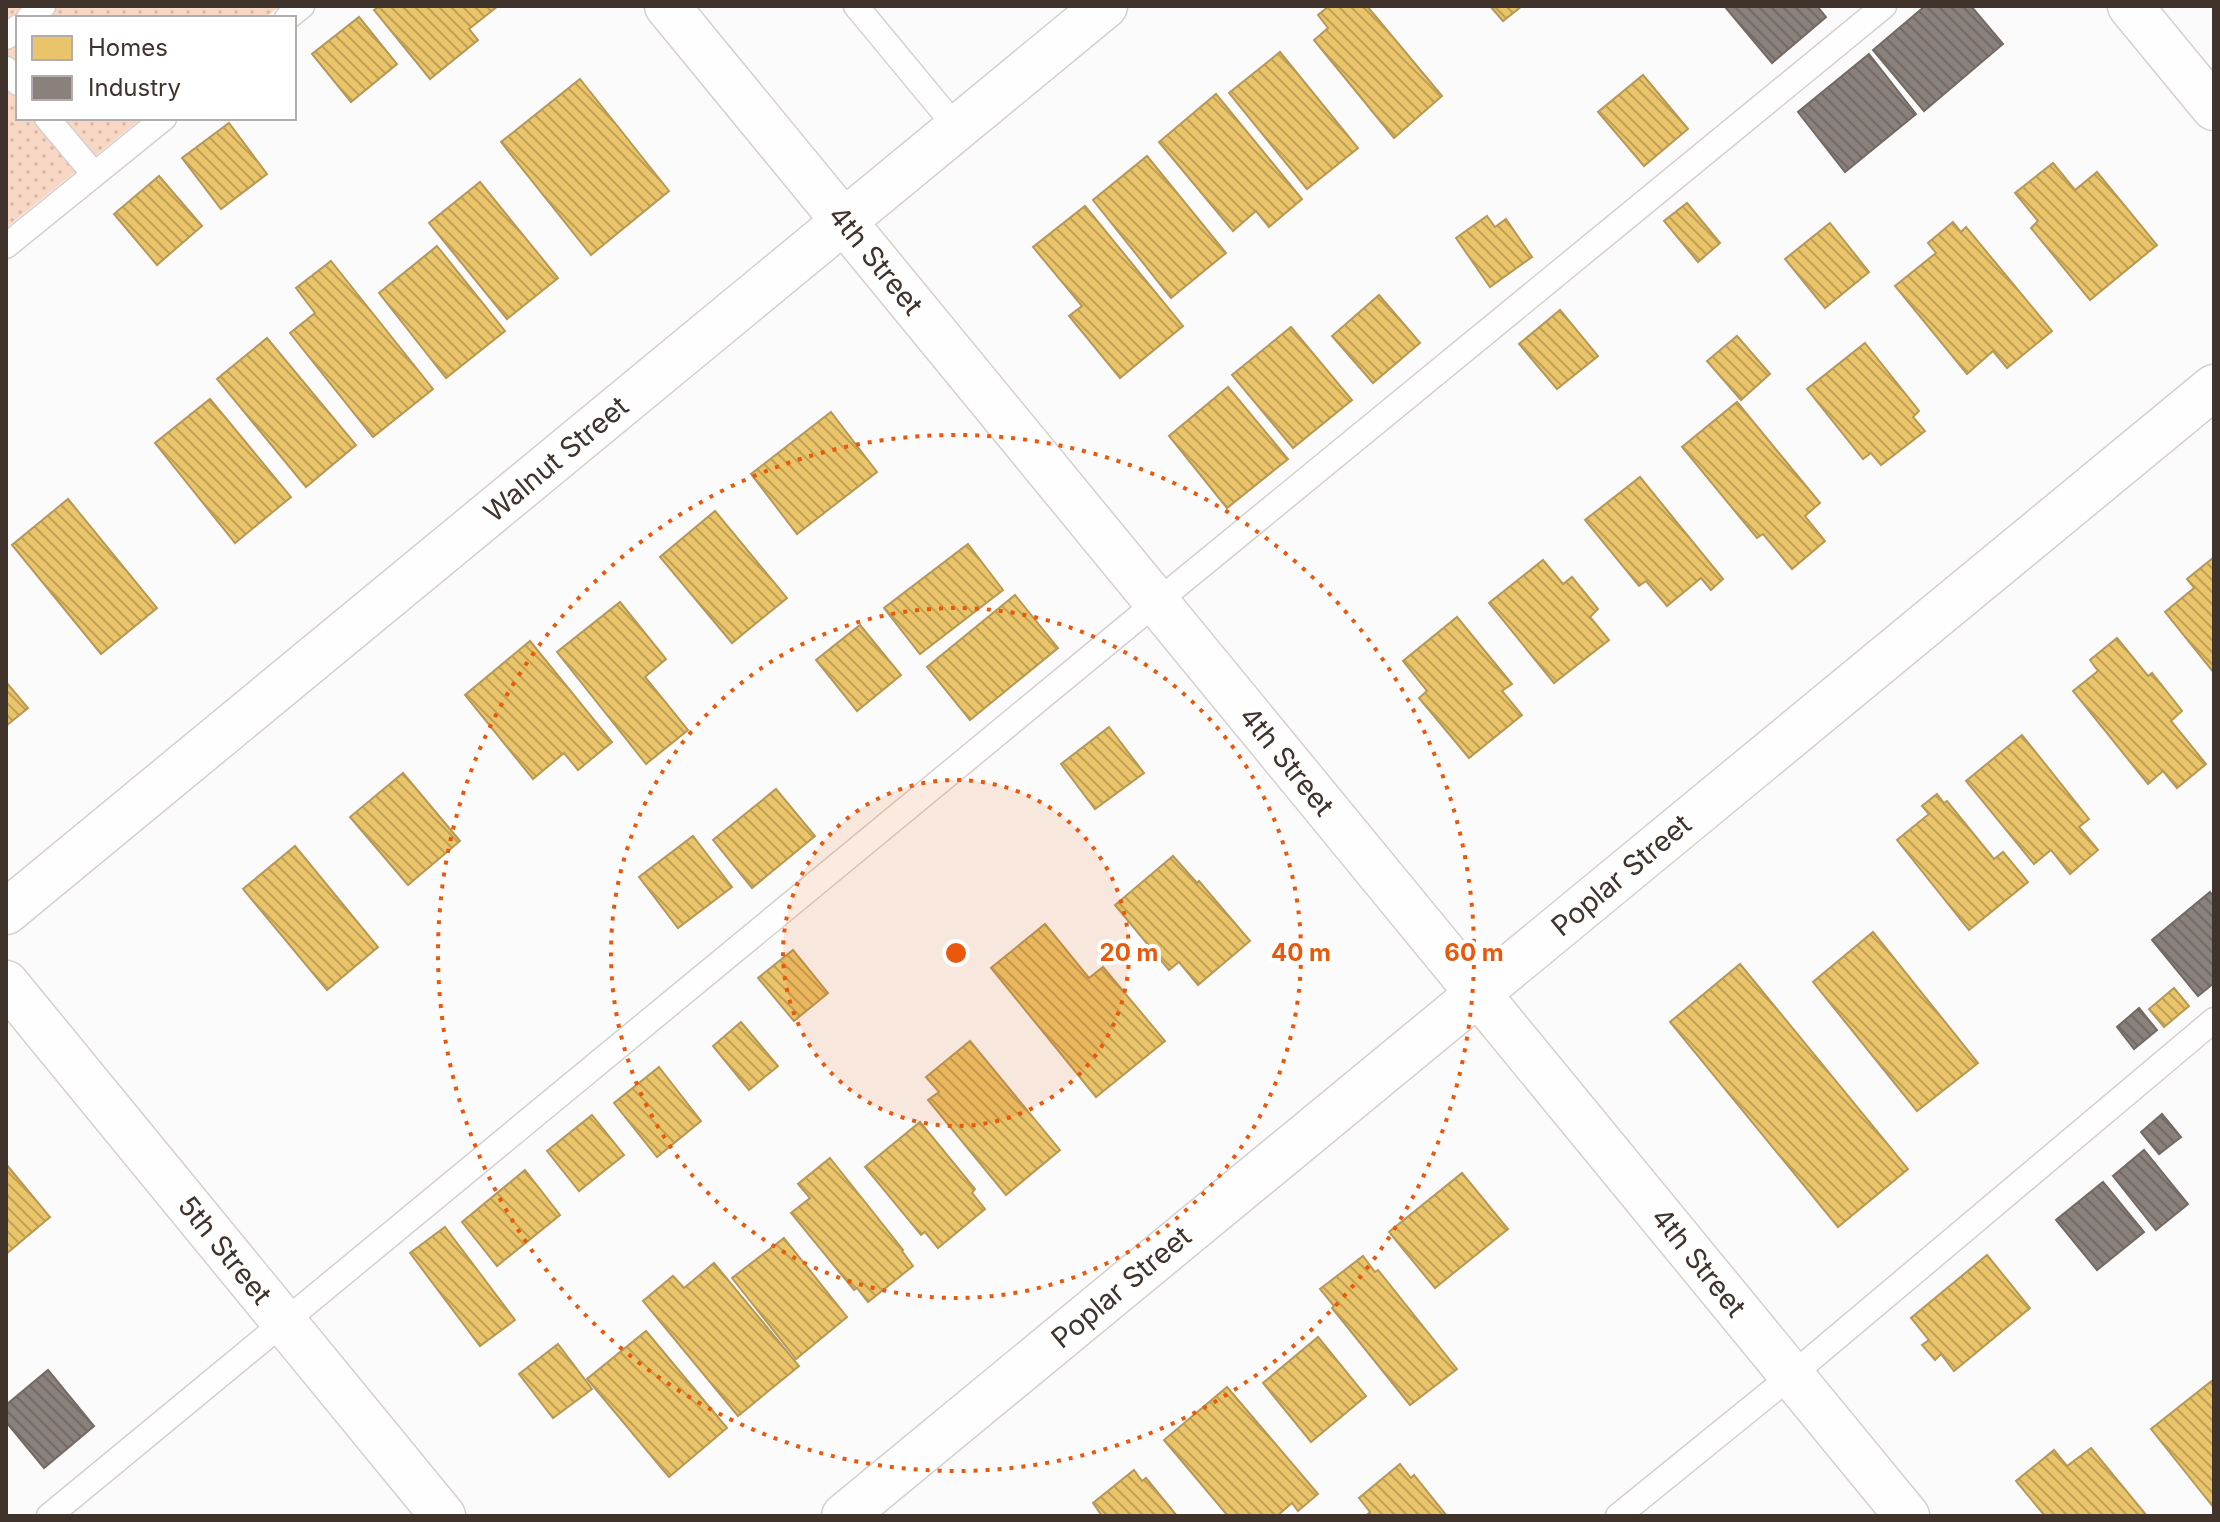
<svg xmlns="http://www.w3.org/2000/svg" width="2220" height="1522" font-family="Inter,sans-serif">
<defs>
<pattern id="grass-dots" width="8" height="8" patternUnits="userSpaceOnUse" patternTransform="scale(2)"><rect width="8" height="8" fill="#f8d7c5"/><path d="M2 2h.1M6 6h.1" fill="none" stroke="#d6b9a9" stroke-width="1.8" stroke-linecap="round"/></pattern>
<pattern id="homes-back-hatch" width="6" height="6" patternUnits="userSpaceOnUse" patternTransform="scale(2)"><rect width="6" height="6" fill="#e9c46a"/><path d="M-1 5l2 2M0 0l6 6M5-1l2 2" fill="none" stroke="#bea057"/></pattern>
<pattern id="industry-back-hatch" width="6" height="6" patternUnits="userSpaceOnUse" patternTransform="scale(2)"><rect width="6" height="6" fill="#8a817c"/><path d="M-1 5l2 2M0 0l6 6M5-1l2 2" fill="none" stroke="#726a66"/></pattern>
</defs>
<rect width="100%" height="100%" fill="#fbfbfb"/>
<path fill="url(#grass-dots)" d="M6 6H280L265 18H18V118H142L6 228Z"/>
<g fill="url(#homes-back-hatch)" stroke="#b69857" stroke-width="2">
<path d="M380 6H498L469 29 478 40 430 79 374 10Z"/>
<path d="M1329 6H1367L1442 96 1394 138 1314 40 1328 28 1318 15Z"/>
<path d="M1490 6H1522L1503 21Z"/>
<path d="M359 17 397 64 351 102 312 54Z"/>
<path d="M1280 52 1358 148 1307 189 1229 93Z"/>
<path d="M1643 75 1688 129 1644 166 1598 112Z"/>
<path d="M580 79 669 191 591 255 501 142Z"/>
<path d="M1216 94 1302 199 1269 227 1256 211 1233 231 1159 142Z"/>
<path d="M229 123 267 174 221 209 182 158Z"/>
<path d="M1147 156 1226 253 1171 298 1093 200Z"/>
<path d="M2053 163 2075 190 2097 172 2157 245 2090 300 2031 228 2038 221 2015 193Z"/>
<path d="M159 176 202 226 157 265 114 214Z"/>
<path d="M480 182 558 278 507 319 429 223Z"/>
<path d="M1687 203 1720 243 1698 262 1664 221Z"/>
<path d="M1085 206 1183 326 1120 378 1069 316 1082 306 1033 247Z"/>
<path d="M1487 216 1495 227 1506 219 1532 257 1490 287 1456 238Z"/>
<path d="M1953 222 1961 232 1966 227 2052 331 2007 368 1993 351 1967 374 1895 286 1936 253 1928 243Z"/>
<path d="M1830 223 1869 272 1825 308 1785 259Z"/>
<path d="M437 246 505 331 446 378 379 293Z"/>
<path d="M331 261 433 389 373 437 290 333 315 313 296 288Z"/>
<path d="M1379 295 1420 343 1373 383 1332 336Z"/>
<path d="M1560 310 1598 356 1557 389 1519 344Z"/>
<path d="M1291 327 1352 400 1293 448 1232 375Z"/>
<path d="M1737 336 1770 374 1741 400 1707 361Z"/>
<path d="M267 338 356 445 306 487 217 379Z"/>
<path d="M1865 343 1919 411 1913 417 1925 431 1881 465 1871 453 1863 459 1807 389Z"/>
<path d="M1228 387 1288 459 1227 508 1169 436Z"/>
<path d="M210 399 291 497 235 543 155 443Z"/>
<path d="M1737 402 1820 503 1805 516 1825 541 1792 569 1763 534 1757 538 1682 447Z"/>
<path d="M831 412 877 472 797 534 751 474Z"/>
<path d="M1640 477 1723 579 1711 590 1701 578 1667 606 1646 581 1639 586 1585 520Z"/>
<path d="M68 499 157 608 101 654 12 545Z"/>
<path d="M715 511 787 598 732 643 660 557Z"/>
<path d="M968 544 1003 590 920 654 884 608Z"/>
<path d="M2214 557V673L2165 612 2194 588 2187 579Z"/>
<path d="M1543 560 1563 584 1572 577 1598 609 1590 617 1609 640 1554 683 1489 603Z"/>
<path d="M1015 595 1058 648 970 720 927 667Z"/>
<path d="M620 602 666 659 645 677 688 730 646 764 557 652Z"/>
<path d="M1457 617 1512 684 1502 691 1522 715 1469 758 1419 698 1427 691 1403 661Z"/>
<path d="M860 625 901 675 857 711 816 660Z"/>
<path d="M2117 638 2148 676 2152 673 2182 711 2171 721 2206 764 2177 788 2163 771 2148 784 2073 691 2098 671 2090 660Z"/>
<path d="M530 641 612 742 578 770 564 753 533 779 465 695Z"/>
<path d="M6 682 28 708 6 726Z"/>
<path d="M1109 727 1144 773 1095 809 1061 764Z"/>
<path d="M2022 735 2089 819 2079 827 2098 850 2070 874 2051 850 2034 864 1966 781Z"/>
<path d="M403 773 460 841 408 885 350 817Z"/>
<path d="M776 789 815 836 752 888 713 840Z"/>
<path d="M1937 794 1944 803 1947 801 1994 859 2003 852 2028 882 1969 930 1897 840 1929 814 1922 806Z"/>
<path d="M693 836 732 887 678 928 639 877Z"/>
<path d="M295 846 378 947 327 990 243 889Z"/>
<path d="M1173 856 1197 883 1199 881 1250 941 1198 985 1179 962 1169 970 1115 905Z"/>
<path d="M1045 924 1089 978 1103 967 1165 1041 1096 1097 991 968Z"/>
<path d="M1873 932 1978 1063 1917 1111 1813 982Z"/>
<path d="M793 950 828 993 794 1021 758 978Z"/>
<path d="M1740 964 1908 1169 1838 1227 1670 1022Z"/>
<path d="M2174 988 2189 1006 2164 1027 2149 1009Z"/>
<path d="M741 1022 778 1066 749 1090 713 1046Z"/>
<path d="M970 1041 1060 1150 1006 1195 928 1100 939 1092 926 1077Z"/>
<path d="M659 1067 701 1121 657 1157 614 1103Z"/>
<path d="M592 1115 624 1155 579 1191 547 1151Z"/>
<path d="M920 1122 975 1189 972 1193 985 1209 938 1248 925 1232 921 1235 865 1167Z"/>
<path d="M830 1158 903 1250 902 1251 913 1266 868 1302 857 1288 854 1290 791 1213 810 1198 798 1184Z"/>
<path d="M6 1164 50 1217 6 1254Z"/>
<path d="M525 1170 560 1215 497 1266 462 1222Z"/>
<path d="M1462 1173 1508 1229 1435 1288 1389 1232Z"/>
<path d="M445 1227 515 1320 480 1346 410 1253Z"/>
<path d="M784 1238 847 1317 796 1359 732 1278Z"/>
<path d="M1987 1255 2030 1308 1954 1371 1941 1354 1935 1360 1922 1345 1929 1340 1911 1318Z"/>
<path d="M1363 1256 1375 1272 1378 1270 1457 1369 1410 1405 1332 1308 1334 1306 1320 1289Z"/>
<path d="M714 1263 799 1366 738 1416 643 1301 673 1276 684 1288Z"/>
<path d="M646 1331 727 1428 669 1477 587 1379Z"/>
<path d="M1318 1337 1366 1396 1311 1442 1263 1383Z"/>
<path d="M558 1344 592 1389 553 1418 519 1374Z"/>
<path d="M2214 1379V1508L2151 1429Z"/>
<path d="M1227 1387 1318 1494 1298 1511 1292 1503 1277 1516H1228L1164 1440Z"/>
<path d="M2091 1448 2147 1516H2045L2016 1481 2054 1450 2067 1466Z"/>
<path d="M1400 1464 1411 1478 1414 1475 1447 1516H1370L1368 1514 1370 1512 1359 1498Z"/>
<path d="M1134 1470 1142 1481 1146 1478 1177 1516H1102L1093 1503Z"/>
</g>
<g fill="url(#industry-back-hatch)" stroke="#746a64" stroke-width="2">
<path d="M1728 6H1817L1826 17 1772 63 1726 8Z"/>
<path d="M1925 6H1971L2003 44 1924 111 1873 50Z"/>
<path d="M1869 54 1916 114 1845 172 1798 112Z"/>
<path d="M2210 892 2214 897V983L2198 996 2152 940Z"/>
<path d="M2139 1008 2157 1030 2134 1049 2117 1027Z"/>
<path d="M2162 1114 2181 1137 2159 1154 2141 1132Z"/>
<path d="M2144 1150 2188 1204 2156 1230 2113 1176Z"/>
<path d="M2103 1182 2144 1232 2097 1270 2056 1220Z"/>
<path d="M48 1370 94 1426 44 1468 6 1422V1405Z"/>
</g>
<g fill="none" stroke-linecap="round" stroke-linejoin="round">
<g stroke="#d6d0cd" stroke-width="27">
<g id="service">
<path d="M856 6 957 128"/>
<path d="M29 18 43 6"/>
<path d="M287 18 302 6"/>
<path d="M6 37 18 27"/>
<path d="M6 69 18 83"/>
<path d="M47 118 94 174"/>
<path d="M6 246 164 118"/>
<path d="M49 1516 1157 602 1884 6"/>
<path d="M1618 1516 1792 1375 2214 1020"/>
</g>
</g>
<g stroke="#d6d0cd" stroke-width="47">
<g id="minor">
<path d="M667 6 1907 1516"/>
<path d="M2130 6 2214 108"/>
<path d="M6 912 1105 6"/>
<path d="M6 983 443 1516"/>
<path d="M844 1516 2214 387"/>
</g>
</g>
<use href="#service" stroke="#fefefe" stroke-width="24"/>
<use href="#minor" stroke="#fefefe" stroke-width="44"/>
</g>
<circle cx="956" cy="953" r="173" fill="#e8590c" fill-opacity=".12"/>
<g fill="none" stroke="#e8590c" stroke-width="4" stroke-dasharray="4 8">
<circle cx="956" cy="953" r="173"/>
<circle cx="956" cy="953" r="345"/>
<circle cx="956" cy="953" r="518"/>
</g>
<g text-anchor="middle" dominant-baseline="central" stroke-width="8" stroke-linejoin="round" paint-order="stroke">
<g font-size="28" fill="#3f332c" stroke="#fff">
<text transform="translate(876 260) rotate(51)">4th Street</text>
<text transform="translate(556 459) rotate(-40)">Walnut Street</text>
<text transform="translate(1287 761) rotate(51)">4th Street</text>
<text transform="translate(1621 875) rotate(-40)">Poplar Street</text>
<text transform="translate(225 1250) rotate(51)">5th Street</text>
<text transform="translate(1699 1262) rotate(51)">4th Street</text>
<text transform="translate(1121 1287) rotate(-40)">Poplar Street</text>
</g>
</g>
<circle cx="956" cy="953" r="12" fill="#e8590c" stroke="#fff" stroke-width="4"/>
<g font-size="24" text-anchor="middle" font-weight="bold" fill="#e8590c" stroke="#fff" stroke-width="8" stroke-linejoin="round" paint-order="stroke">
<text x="1129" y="961">20 m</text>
<text x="1301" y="961">40 m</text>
<text x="1474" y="961">60 m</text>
</g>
<rect width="2220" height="1522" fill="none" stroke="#3f332c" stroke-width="16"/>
<rect x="16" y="16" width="280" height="104" fill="#ffffff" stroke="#b2adab" stroke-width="2"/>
<rect x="32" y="36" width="40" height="24" fill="#e9c46a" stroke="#b2adab" stroke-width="2"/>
<text x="88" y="56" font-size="24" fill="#3f332c">Homes</text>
<rect x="32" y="76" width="40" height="24" fill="#8a817c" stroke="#b2adab" stroke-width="2"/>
<text x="88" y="96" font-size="24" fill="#3f332c">Industry</text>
</svg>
